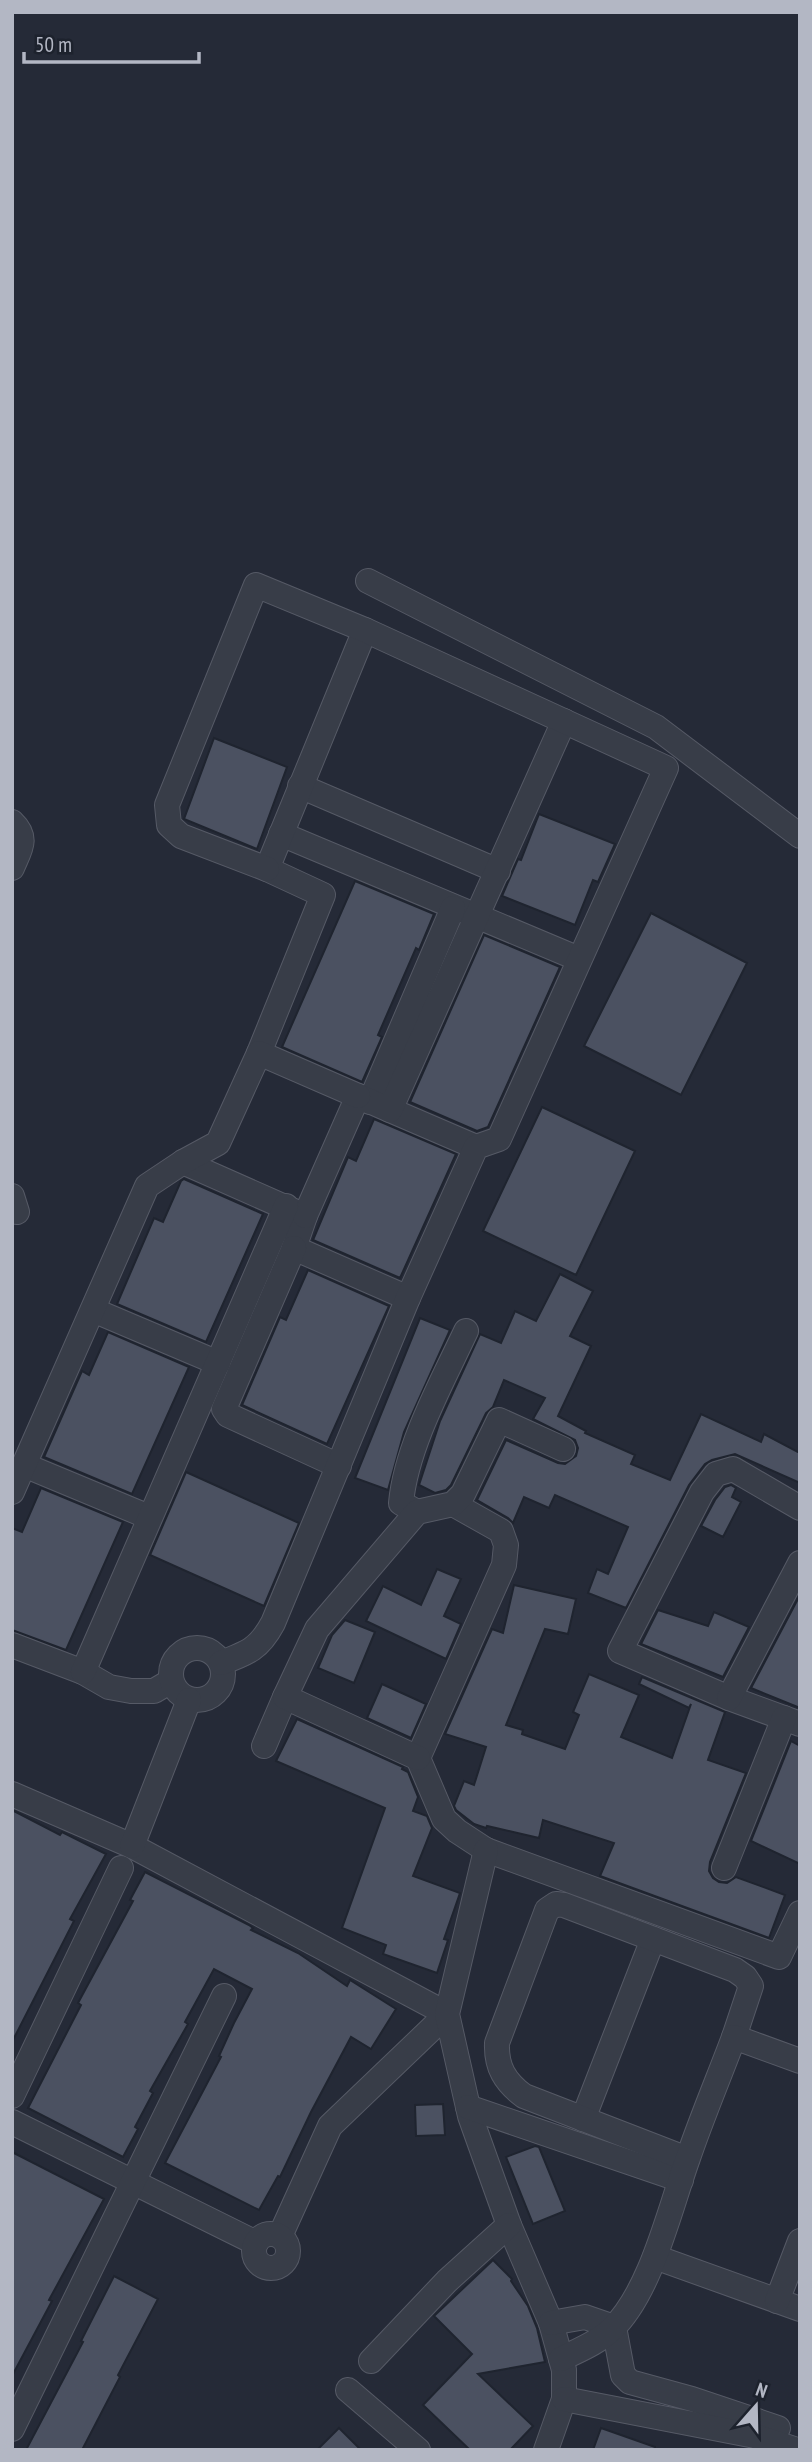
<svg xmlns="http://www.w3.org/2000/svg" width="812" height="2462" font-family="'PT Sans Narrow',sans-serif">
<rect width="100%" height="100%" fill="#252a37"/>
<g fill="#4b5161" stroke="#1f242f" stroke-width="2">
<path d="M214 738 287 767 257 849 184 819Z"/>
<path d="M539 814 615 844 598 882 593 880 575 925 502 896 518 859 521 860Z"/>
<path d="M355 881 434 914 419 950 416 948 378 1035 382 1037 362 1082 282 1047Z"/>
<path d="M651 913 747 963 681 1095 584 1046Z"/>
<path d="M484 935 560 967 488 1127 477 1131 410 1102Z"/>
<path d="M542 1107 635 1151 576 1275 483 1231Z"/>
<path d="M374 1119 456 1154 400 1278 313 1240 348 1157 356 1161Z"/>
<path d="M184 1179 263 1214 206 1342 117 1304 154 1218 163 1222 181 1181Z"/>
<path d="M308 1270 389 1306 327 1444 242 1405 280 1317 286 1320Z"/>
<path d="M560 1274 593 1291 570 1336 591 1346 558 1416 586 1431 585 1433 635 1455 631 1464 670 1480 701 1414 761 1442 764 1434 800 1453V1483L735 1454 712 1460 705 1464 689 1485 626 1608 588 1593 597 1569 608 1574 628 1527 555 1495 549 1508 524 1497 513 1523 508 1518 477 1500 506 1440 558 1463 565 1464 576 1456 578 1448 575 1440 533 1419 545 1398 504 1380 493 1407 486 1413 451 1485 446 1490 435 1493 419 1485 440 1421 480 1334 501 1343 515 1311 536 1321Z"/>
<path d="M420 1318 450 1330 404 1432 388 1490 355 1478Z"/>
<path d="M108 1332 189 1367 132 1494 44 1457 82 1371 89 1375Z"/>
<path d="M186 1472 299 1523 264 1606 150 1555Z"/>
<path d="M731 1485 736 1488 732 1497 741 1502 723 1537 701 1526 715 1500 725 1487Z"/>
<path d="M41 1488 123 1522 66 1650 12 1630V1528L22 1532Z"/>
<path d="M437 1569 461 1579 444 1616 461 1624 446 1659 366 1621 383 1586 421 1605Z"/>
<path d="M514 1585 576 1599 568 1634 545 1629 506 1725 523 1730 522 1734 565 1749 579 1715 573 1712 589 1674 639 1695 621 1737 672 1758 691 1704 689 1708 639 1684 642 1677 725 1712 708 1760 746 1773 710 1862 709 1871 713 1878 719 1882 727 1883 736 1877 785 1895 769 1938 600 1876 614 1843 543 1820 539 1838 487 1826 486 1828 474 1824 456 1810 454 1806 464 1781 474 1785 486 1747 445 1734 492 1629 503 1633Z"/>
<path d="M800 1595V1708L751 1688Z"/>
<path d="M658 1610 708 1626 714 1612 749 1627 723 1677 641 1644Z"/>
<path d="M345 1620 375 1632 354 1683 318 1668 332 1635Z"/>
<path d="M382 1684 426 1704 411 1738 367 1718Z"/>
<path d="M297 1719 403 1767 402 1769 408 1772 418 1797 413 1811 427 1816 432 1828 413 1876 460 1893 444 1939 448 1940 437 1973 383 1954 386 1945 342 1928 385 1808 276 1761Z"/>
<path d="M791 1741 800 1746V1864L751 1841Z"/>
<path d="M12 1810 60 1835 62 1832 106 1854 70 1919 74 1921 12 2042Z"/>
<path d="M145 1872 249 1925 253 1928 251 1930 298 1953 347 1986 350 1980 396 2009 371 2049 351 2037 311 2112 280 2177 278 2176 259 2210 165 2163 221 2057 219 2056 234 2023 252 1989 214 1969 185 2022 188 2024 150 2091 153 2093 135 2127 138 2129 123 2157 28 2108 81 2005 78 2003 133 1901 130 1900Z"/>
<path d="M443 2104 445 2135 416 2136 415 2105Z"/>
<path d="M535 2146 539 2147 565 2211 533 2224 506 2157Z"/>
<path d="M12 2152 104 2199 49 2300 52 2301 12 2376Z"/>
<path d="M493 2260 512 2279 511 2281 528 2306 537 2328 545 2362 478 2374 533 2426 510 2450H470L423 2405 472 2354 434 2316Z"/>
<path d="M114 2276 158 2299 118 2375 120 2377 82 2450H26L83 2342 81 2341Z"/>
<path d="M339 2428 361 2450H317Z"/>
<path d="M601 2428 655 2447V2450H593Z"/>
</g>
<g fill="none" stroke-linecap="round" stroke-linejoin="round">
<g stroke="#565a66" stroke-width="26">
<g id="street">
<path d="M368 581 656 727 800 836"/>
<path d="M300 786 498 871"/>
<path d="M12 822C29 838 20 849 12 868"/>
<path d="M281 834 579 959"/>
<path d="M259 1053 323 895 267 869 365 630"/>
<path d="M370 1102 453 908"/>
<path d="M390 1110 476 1147"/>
<path d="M183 1162 305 1216 294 1248 408 1298"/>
<path d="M12 1196 17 1212"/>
<path d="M305 1216 358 1096 390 1110 564 721"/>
<path d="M294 1248 224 1409 228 1415 339 1466"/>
<path d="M93 1310 218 1363"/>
<path d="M24 1465 149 1517"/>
<path d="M12 1492 147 1186 183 1162 218 1143 259 1053 358 1096"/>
<path d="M453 1504 501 1531 506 1545 504 1565 418 1758 444 1819 457 1831 486 1850 779 1957 800 1913"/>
<path d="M800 1508 733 1469 716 1474 702 1492 620 1651 729 1698 800 1724"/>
<path d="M417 1512 401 1503C406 1447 442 1382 466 1331"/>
<path d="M12 1645 83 1672 109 1687 131 1691H154L171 1681"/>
<circle cx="197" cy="1674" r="26"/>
<path d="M221 1663C248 1653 259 1649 273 1623L408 1298 476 1147 499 1139 666 768 365 630 256 585 167 805 169 825 181 836 267 869"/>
<path d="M83 1672 286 1206"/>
<path d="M729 1698 800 1563"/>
<path d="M264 1746 285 1697"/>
<path d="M418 1758 285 1697 317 1629 417 1512 453 1504 463 1494 499 1420 563 1449"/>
<path d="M12 1794 132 1846 447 2014 330 2126 280 2236"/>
<path d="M132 1846 189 1700"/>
<path d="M486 1850 447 2014 470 2116 509 2225 551 2323 564 2370V2399L546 2450"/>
<path d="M724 1868 784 1718"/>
<path d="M12 2096 121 1868"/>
<path d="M468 2107 681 2180"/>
<path d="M583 2119 653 1939"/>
<path d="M12 2122 256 2243"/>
<path d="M687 2159 524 2096C505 2082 496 2067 497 2043L547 1910 556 1904 564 1905 735 1970 745 1977 751 1986 734 2037"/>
<circle cx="271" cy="2251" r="17"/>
<path d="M655 2257 800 2309"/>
<path d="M777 2301 800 2241"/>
<path d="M551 2323 585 2317 614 2327"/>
<path d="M614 2327 623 2375 630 2382 692 2399 778 2428"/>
<path d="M561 2359C579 2350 597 2343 612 2329 651 2292 670 2208 688 2158 702 2117 719 2077 734 2037L800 2061"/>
<path d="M371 2361 447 2281 509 2225"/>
<path d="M348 2390 418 2450"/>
<path d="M564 2399 755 2436 797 2450"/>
<path d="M12 2429 224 1996"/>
</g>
</g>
<use href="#street" stroke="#383d48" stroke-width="24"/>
</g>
<rect width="812" height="2462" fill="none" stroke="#b3b7c4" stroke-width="28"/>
<g transform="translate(756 2406) rotate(20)" stroke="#1d222d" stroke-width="5" paint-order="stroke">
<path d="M0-5L12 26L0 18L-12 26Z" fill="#b3b7c4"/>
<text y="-10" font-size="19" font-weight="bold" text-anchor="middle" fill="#b3b7c4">N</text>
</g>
<path d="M24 52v10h175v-10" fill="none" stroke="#b3b7c4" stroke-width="3.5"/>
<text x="35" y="52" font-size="21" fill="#b3b7c4" stroke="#1d222d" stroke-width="5" paint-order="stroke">50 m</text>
</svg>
